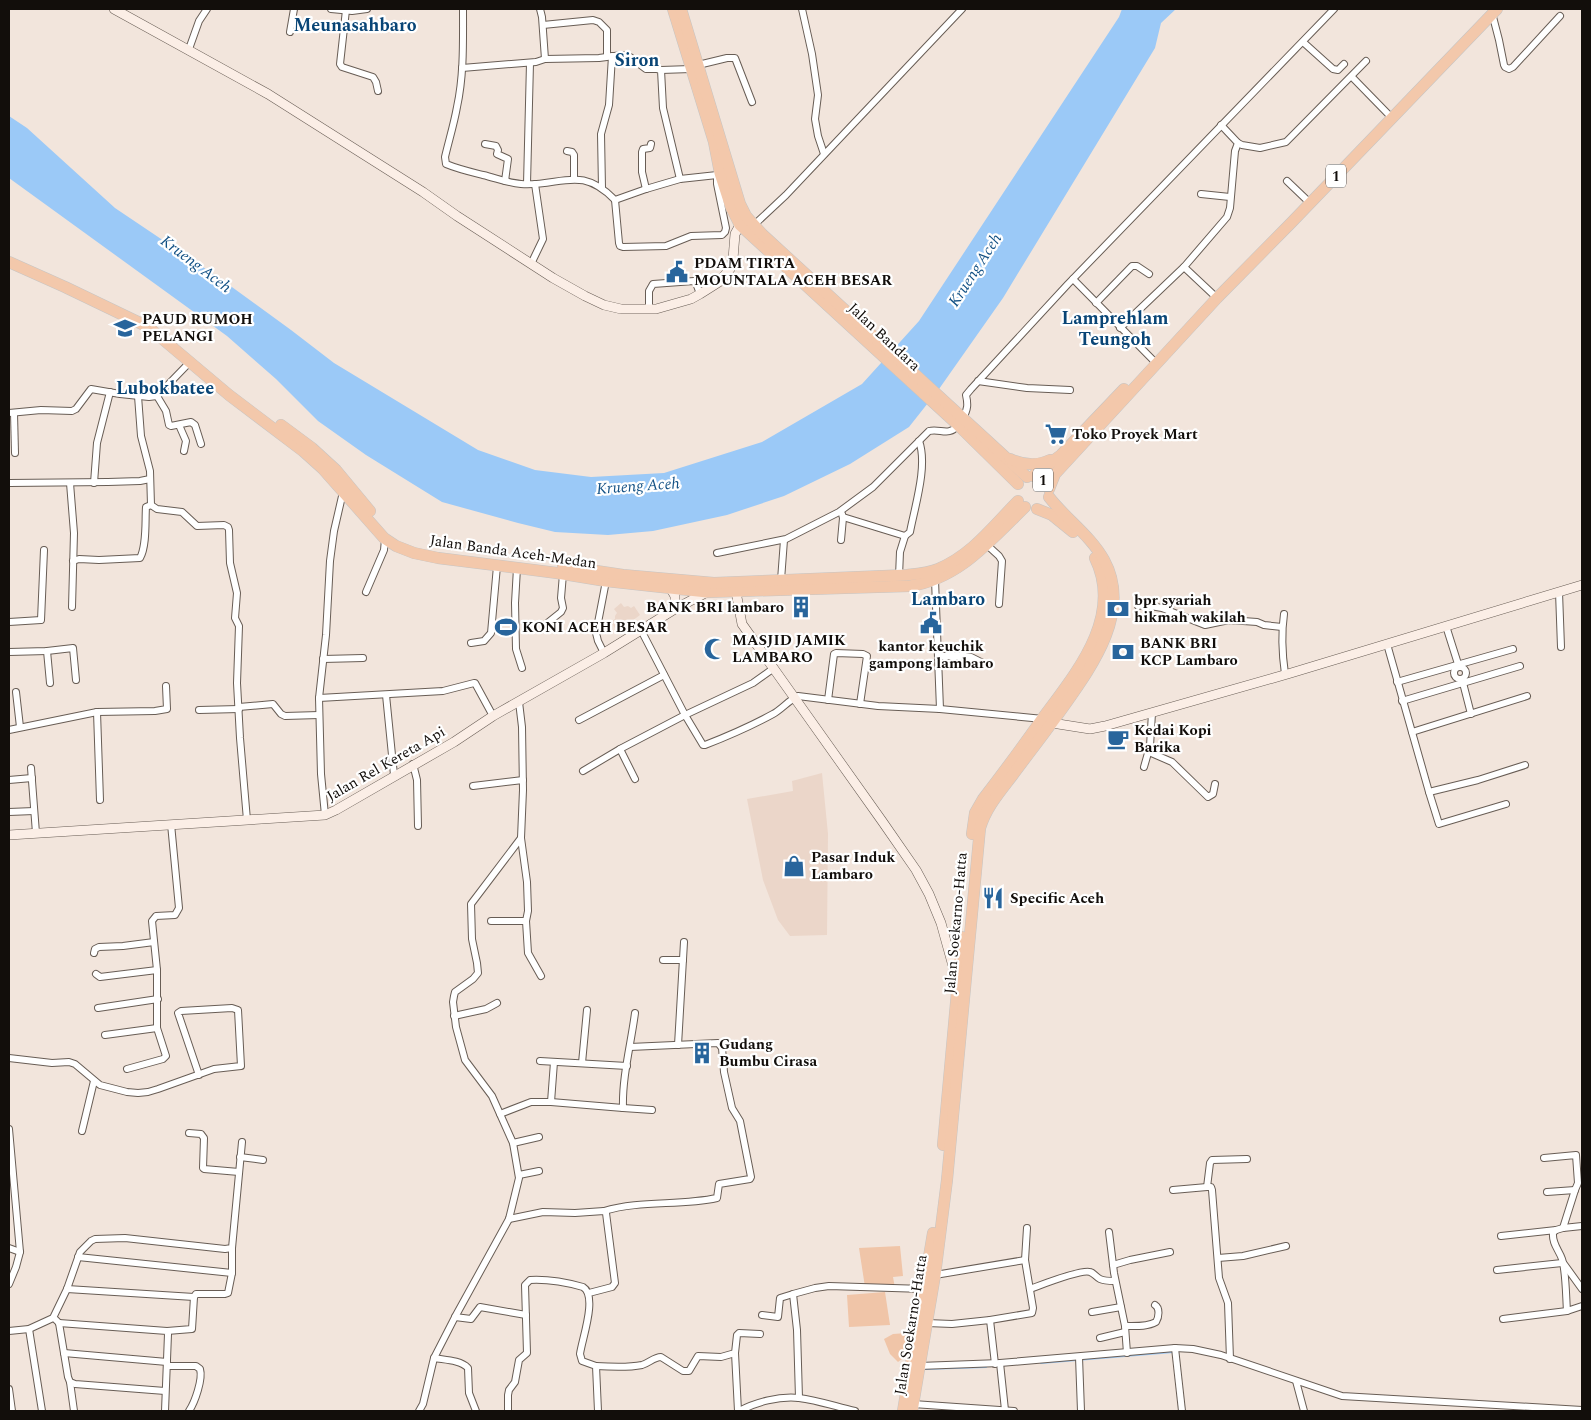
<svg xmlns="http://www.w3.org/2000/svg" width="1591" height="1420" font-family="Spectral,serif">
<rect width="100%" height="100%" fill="#f2e5dc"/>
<g fill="#ebd6c9">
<path d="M621 603 624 607 628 606 631 608 634 606 640 615 620 630 618 627 615 628 611 622 615 619V616L617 613 614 609Z"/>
<path d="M822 773 828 834 827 935 790 936 778 920 763 880 747 799 793 791 792 781Z"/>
</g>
<g fill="#f0c5a8">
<path d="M900 1246 903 1276 893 1277 895 1288 865 1287 859 1248Z"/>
<path d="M885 1292 890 1325 849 1327 847 1295Z"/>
<path d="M907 1333 910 1336 907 1355 898 1362 890 1354 884 1339 893 1334Z"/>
</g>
<path fill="#9bc9f7" d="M1122 9H1176L1161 23 1155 48 1003 298 939 389 909 427 850 464 784 496 727 515 653 531 608 535 555 532 518 523 442 502 366 455 318 421 276 379 227 336 9 178V116L27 128 115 208 225 282 291 330 334 363 478 450 535 470 591 477 664 473 762 442 862 384 919 321 1119 17Z"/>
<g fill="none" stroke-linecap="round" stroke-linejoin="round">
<g stroke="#9bc9f7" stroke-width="2">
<path d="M1041 1363 1173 1352"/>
<path d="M924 1369 986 1367"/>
</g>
<g stroke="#685d55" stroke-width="8">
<g id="street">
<path d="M331 9 352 11 367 9"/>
<path d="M463 9C463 41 464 75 457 107 454 124 449 140 445 157L446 164C458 169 471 172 483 175 496 178 508 183 521 184 561 187 580 164 615 200L646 189 680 179"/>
<path d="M540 9 542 17 545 59"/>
<path d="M802 9 812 54 818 95 815 119 818 136 824 154"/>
<path d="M346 10 340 64 342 67 373 77 376 82 378 91"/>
<path d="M1492 13 1499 40 1504 65 1505 67 1509 69 1513 67 1560 16"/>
<path d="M543 25 593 20 599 22 607 30V56"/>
<path d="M290 32 294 9"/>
<path d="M1303 42 1333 69 1338 70 1344 64"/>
<path d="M189 49 199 21 207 9"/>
<path d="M698 65 727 58H735L752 102"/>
<path d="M462 68 536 62 545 59 599 58 622 55 630 57 646 69H657L661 70 663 108 680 179 717 175 720 173"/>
<path d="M661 70 691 69"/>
<path d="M1352 77 1392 118"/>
<path d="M1238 143 1242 145 1260 148 1286 142 1366 61"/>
<path d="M485 144 496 146 498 150 497 154 508 159 505 181"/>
<path d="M567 151 572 152 574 155V178"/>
<path d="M1287 181 1310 203"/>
<path d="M527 184 530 63"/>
<path d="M602 188 601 134 609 105 612 56"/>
<path d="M646 189 642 172V152L643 149 650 148 651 144"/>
<path d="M1201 194 1230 197"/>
<path d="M615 200 619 243 620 246 623 247 666 246 691 236 722 235 725 232 726 228 717 184V175"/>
<path d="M754 225 786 195 962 9"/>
<path d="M531 264 543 239 535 184"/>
<path d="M1073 279 1154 361"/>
<path d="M1217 298 1184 267 1227 217 1230 208 1235 151 1238 143 1221 125"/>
<path d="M1096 303 1132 266H1137L1149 274"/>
<path d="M649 309V291L653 284 694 281 696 283 700 294"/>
<path d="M1120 328 1184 267"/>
<path d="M978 381 1027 388 1070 390"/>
<path d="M138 396 141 436 150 471 151 505 157 509 182 512 197 526 224 525 228 527 229 530 230 563 237 593 235 618 239 626 237 683 240 738 247 820"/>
<path d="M157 396 166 411 169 425 171 426 191 422 195 425 201 444"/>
<path d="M9 413 41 410 72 411 76 409 91 389 120 394 149 397 157 396 189 363"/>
<path d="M14 413 15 453"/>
<path d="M963 418C968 409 968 404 966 395L971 389 1068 284 1334 9"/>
<path d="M179 425 186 441 184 451"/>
<path d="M9 483 108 482 140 481 150 479"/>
<path d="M70 483 74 533 72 607"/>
<path d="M94 483 97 443 110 392"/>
<path d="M843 517 905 536 910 532C915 506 928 465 919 441"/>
<path d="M841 540 843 518 842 514"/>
<path d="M987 545 999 556 1002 561 999 604"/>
<path d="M717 553 786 539 839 512 873 487 929 431C940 428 949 437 958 425"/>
<path d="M73 561 79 559 99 560 140 558C147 546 145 520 146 507L151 505"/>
<path d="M517 568 515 603 516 649 522 668"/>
<path d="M899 576 900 552 905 536"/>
<path d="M781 580 784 540"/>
<path d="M935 580 940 709"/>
<path d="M366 592 384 550 385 539"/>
<path d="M1559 592 1561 647"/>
<path d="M1138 606 1145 605 1162 608 1205 625 1229 620 1257 622 1264 625 1282 627"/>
<path d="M1284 614C1281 635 1282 653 1285 674"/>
<path d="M9 622 41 620 44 550"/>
<path d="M546 624 561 612 563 608 561 598 563 574"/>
<path d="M1446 626 1459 667"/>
<path d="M641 630 685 715 703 745H705C728 736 751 726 773 714 782 709 789 700 798 696L878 706 940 709 1043 719"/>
<path d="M471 643 484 641 491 633 497 566"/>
<path d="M1387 644 1429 792 1478 780 1525 765"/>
<path d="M47 651 50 683"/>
<path d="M9 652 47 651 73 648 76 680"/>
<path d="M604 653 598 641 596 633 606 581"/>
<path d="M938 656H965L971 657 987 665"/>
<path d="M323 659 363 658"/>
<circle cx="1460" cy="673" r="6"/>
<path d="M1462 679 1471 714"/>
<path d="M1397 682 1513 649"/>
<path d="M16 692 20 727"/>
<path d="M386 695 394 775"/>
<path d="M319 698 443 691 474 683H475L493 716"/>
<path d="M828 700 834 654 836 653 863 654 867 656 860 704"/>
<path d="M1402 701 1520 666"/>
<path d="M239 707 273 704 281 714 285 716 319 715"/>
<path d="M199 710 239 709"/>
<path d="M97 712 100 800"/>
<path d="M579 720 664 675"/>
<path d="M9 730 97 712 155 711 167 709 166 686"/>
<path d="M1412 732 1527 696"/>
<path d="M620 749 635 779"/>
<path d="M1149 752 1172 762 1208 797 1213 794 1215 784"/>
<path d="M413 764 417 780 418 826"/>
<path d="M1144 767 1150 746 1152 713"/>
<path d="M31 768 36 833"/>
<path d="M583 771 620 749 685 715 753 683 774 668"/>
<path d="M9 780 32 778"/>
<path d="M473 786 523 780"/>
<path d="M1429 792 1439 824 1506 804"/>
<path d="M9 812 34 811"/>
<path d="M325 815 321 774 319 698 326 635 330 561 334 531 343 492"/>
<path d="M521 838 527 882 528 911 526 921 528 953 541 976"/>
<path d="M491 921H526"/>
<path d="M94 953 95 949 99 947 123 946 154 942"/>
<path d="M663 960H683"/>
<path d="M96 974 100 977 157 970"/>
<path d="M98 1008 158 999"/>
<path d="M454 1016 486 1009 497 1003"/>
<path d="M105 1035 157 1028"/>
<path d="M678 1045 684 942"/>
<path d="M9 1058 52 1063 69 1062 75 1064 100 1085 127 1092 138 1093 148 1092 158 1089 214 1069 241 1066 238 1010 232 1008 181 1011 178 1013 199 1075"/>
<path d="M540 1061 627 1066"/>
<path d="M582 1063 587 1010"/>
<path d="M127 1069 163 1059 166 1056 157 1028V970L152 921 156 916 175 915 179 908 171 824"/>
<path d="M551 1102 554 1062"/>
<path d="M623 1108 652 1110"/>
<path d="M500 1114 531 1102H551L623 1108C622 1077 631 1044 635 1013"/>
<path d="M9 1129 20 1252 16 1267 9 1284"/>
<path d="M82 1131 94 1081"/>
<path d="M189 1133 201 1134 204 1138 203 1168 204 1169 239 1172"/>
<path d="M513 1143 539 1137"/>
<path d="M240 1157 263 1160"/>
<path d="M1544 1158 1576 1155 1578 1183 1575 1190 1563 1228"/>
<path d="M519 1175 539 1171"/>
<path d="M1207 1187 1210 1163 1212 1160 1247 1159"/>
<path d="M1173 1190 1207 1187H1211L1212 1190 1219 1278 1228 1303 1230 1359"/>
<path d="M1547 1192 1575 1190"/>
<path d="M604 1211C640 1200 680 1206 717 1198L719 1184 750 1179 751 1177 740 1121 732 1108 724 1072 722 1048 718 1043 630 1047"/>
<path d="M509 1219 543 1212 575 1213 604 1211 606 1213 615 1283 612 1287 589 1293"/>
<path d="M1582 1226 1563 1228 1556 1230 1553 1233C1552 1244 1559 1250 1562 1259 1566 1271 1566 1298 1567 1311L1582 1306"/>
<path d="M1109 1232 1114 1273 1125 1326 1127 1353"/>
<path d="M1501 1236 1556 1230"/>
<path d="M9 1248 20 1252"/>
<path d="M78 1257 232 1273"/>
<path d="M1218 1258 1243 1256 1286 1246"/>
<path d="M1564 1264 1582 1289"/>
<path d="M1113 1265 1130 1260 1170 1252"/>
<path d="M1497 1270 1562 1263"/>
<path d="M935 1275 1025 1260"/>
<path d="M67 1289 194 1297"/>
<path d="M1030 1289C1041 1285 1081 1269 1090 1272 1094 1273 1096 1277 1100 1279 1104 1281 1110 1281 1115 1281"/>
<path d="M1092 1312 1121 1307"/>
<path d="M762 1315 778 1317 780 1298 793 1294"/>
<path d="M455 1317 471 1319 480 1307 526 1315"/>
<path d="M1503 1319 1567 1311"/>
<path d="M56 1320 59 1323 68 1377 70 1382 75 1384 165 1391"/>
<path d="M990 1320 1032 1313 1033 1308 1025 1260 1027 1228"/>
<path d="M59 1323 167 1331 168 1334 165 1411"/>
<path d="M927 1323 952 1324 990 1320 995 1364"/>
<path d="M1125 1326C1135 1326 1147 1327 1156 1322 1159 1317 1160 1308 1155 1305"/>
<path d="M29 1329 42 1411"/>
<path d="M9 1331 29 1329 53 1318 67 1289 80 1252 91 1241 95 1239 125 1238 225 1249 232 1248 242 1142"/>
<path d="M167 1331 192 1329 194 1297 196 1294H225L228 1293 232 1273V1248"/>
<path d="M1100 1338 1125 1332"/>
<path d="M1175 1348 1182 1411"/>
<path d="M64 1353 167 1362"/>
<path d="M735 1353 738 1411"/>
<path d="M1079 1357 1081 1411"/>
<path d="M434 1358C445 1360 460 1360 468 1368L469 1393 476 1411"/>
<path d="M1000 1363 1005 1410"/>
<path d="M167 1366H196L200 1369C203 1379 195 1402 189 1411"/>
<path d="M596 1366C611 1367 627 1368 642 1365 649 1363 654 1357 661 1357L683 1371H689L698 1356 721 1357 735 1353 737 1335 739 1333 760 1334"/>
<path d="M919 1366 1000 1363 1175 1348 1193 1349 1221 1355 1342 1396 1582 1410"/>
<path d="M1296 1381 1304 1411"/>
<path d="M70 1382 74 1411"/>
<path d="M9 1389 12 1411"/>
<path d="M799 1398 797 1330 793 1294 815 1288 829 1286 924 1289"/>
<path d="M913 1404 1014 1411"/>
<path d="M419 1411 423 1404 434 1358 455 1317 509 1219 519 1178 513 1143 492 1096 465 1060 456 1027 453 1002 454 996 455 992 473 979 478 973 477 963 472 939 471 904 521 838 523 790 522 727 519 702"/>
<path d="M508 1411V1395L509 1390 515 1382 519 1360 527 1353 525 1285 530 1280C548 1279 565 1282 583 1287 598 1296 582 1339 580 1354L582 1361 596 1366 598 1411"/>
<path d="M739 1411C756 1402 779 1396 799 1398 817 1400 837 1407 855 1411"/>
</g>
</g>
<g stroke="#685d55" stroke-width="10">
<g id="secondary">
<path d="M114 9 268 94 423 192 457 216 553 278 585 296 604 305 621 309H656L691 299 700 294 719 282 730 269 733 259 735 234 740 225"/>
<path d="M671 589 675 596V609"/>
<path d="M736 592 742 624 882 821 916 870 929 894 941 923 956 977"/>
<path d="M1052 723 1090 729 1105 726 1291 673 1582 585"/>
<path d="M9 835 325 815 336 810 454 742 493 716 604 653 675 609 707 592"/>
</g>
</g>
<g stroke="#c6c5c4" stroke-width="12">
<g id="highway">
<path d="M673 9 714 142 720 173 731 207 740 225 958 425 1018 484"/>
<path d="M681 9 740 204 746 216 762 234 1027 477"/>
<path d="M9 262 65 287 142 324 153 331 229 395 303 451 323 469 384 538 396 546 414 553 438 558 557 573 606 581 707 592 910 586C959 579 991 540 1025 507"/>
<path d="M281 425 312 448 336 470 370 511"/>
<path d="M1010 459C1023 465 1038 466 1050 460"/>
<path d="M1033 476 1061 455 1124 389"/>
<path d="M1049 489 1055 474 1217 298 1291 223 1497 9"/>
<path d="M1037 509 1052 515 1073 532"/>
<path d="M563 566 623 575 714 583 907 575C917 574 929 573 938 569 972 555 993 526 1018 501"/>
<path d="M972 834 975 813 983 799C1003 773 1023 746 1042 719 1076 673 1124 617 1095 558"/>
<path d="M943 1145 962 937"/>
<path d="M903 1411 933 1233"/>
<path d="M912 1411 935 1275 947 1180 980 828C986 808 999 793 1012 776 1029 753 1047 730 1064 706 1093 665 1132 611 1104 560 1090 535 1066 519 1049 497"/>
</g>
</g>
<use href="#street" stroke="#fff" stroke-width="6"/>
<use href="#secondary" stroke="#fbeee6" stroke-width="9"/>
<use href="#highway" stroke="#f3c8ab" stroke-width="11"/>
</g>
<defs>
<g id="civic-bare" transform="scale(1.725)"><path d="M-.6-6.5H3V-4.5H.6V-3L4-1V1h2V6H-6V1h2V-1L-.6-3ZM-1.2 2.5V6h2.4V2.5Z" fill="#28659c" stroke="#fff" stroke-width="2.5" paint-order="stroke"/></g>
<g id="school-bare" transform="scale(1.725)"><path d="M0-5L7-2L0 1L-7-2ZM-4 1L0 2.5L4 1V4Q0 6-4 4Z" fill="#28659c" stroke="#fff" stroke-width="2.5" paint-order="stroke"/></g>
<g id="supermarket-bare" transform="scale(1.725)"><path d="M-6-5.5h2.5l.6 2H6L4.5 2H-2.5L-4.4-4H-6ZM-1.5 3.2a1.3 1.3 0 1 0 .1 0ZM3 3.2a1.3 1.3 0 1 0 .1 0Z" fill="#28659c" stroke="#fff" stroke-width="2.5" paint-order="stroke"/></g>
<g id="building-bare" transform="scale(1.725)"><path d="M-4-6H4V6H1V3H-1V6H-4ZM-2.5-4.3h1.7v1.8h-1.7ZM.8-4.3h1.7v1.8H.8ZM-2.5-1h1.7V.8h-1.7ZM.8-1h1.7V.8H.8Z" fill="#28659c" stroke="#fff" stroke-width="2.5" paint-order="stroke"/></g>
<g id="bank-bare" transform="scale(1.725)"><path d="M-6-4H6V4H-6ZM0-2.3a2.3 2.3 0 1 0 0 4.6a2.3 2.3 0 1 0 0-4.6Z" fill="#28659c" stroke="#fff" stroke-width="2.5" paint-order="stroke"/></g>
<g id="stadium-bare" transform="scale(1.725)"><path d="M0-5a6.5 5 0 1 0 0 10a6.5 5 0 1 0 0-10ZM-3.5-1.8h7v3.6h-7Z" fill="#28659c" stroke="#fff" stroke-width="2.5" paint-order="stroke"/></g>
<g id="mosque-bare" transform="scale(1.725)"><path d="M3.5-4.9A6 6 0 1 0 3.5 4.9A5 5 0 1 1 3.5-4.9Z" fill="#28659c" stroke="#fff" stroke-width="2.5" paint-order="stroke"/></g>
<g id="cafe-bare" transform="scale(1.725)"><path d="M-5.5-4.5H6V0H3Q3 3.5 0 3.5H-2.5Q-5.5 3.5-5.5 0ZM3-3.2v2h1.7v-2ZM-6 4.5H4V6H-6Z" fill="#28659c" stroke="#fff" stroke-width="2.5" paint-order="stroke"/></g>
<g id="shop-bare" transform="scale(1.725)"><path d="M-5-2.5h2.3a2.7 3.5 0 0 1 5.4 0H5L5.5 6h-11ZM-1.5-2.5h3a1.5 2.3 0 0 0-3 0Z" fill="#28659c" stroke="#fff" stroke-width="2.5" paint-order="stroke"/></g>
<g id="restaurant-bare" transform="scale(1.725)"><path d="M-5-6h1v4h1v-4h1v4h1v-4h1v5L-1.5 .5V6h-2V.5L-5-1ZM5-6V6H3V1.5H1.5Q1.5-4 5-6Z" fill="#28659c" stroke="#fff" stroke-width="2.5" paint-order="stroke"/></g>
</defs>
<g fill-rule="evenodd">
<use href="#civic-bare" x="677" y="272"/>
<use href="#school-bare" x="125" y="328"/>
<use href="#supermarket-bare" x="1056" y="434"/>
<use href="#building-bare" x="801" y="607"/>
<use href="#bank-bare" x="1118" y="609"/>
<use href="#civic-bare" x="931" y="623"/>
<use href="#stadium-bare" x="506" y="627"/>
<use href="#mosque-bare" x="715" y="649"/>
<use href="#bank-bare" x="1123" y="652"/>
<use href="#cafe-bare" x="1118" y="739"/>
<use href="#shop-bare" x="794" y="866"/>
<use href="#restaurant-bare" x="993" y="898"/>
<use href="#building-bare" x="702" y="1053"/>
</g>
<g text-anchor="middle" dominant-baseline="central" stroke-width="4.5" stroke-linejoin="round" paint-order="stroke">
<g fill="#fff" stroke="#595654" stroke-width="1">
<rect x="1326" y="164.5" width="20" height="23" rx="4"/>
<rect x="1033" y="468.5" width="20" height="23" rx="4"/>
</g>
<g font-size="14" font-weight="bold" fill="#120e0b">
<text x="1336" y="176">1</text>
<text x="1043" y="480">1</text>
</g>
<g font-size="15" font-weight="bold" fill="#120e0b" stroke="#fff" text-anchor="start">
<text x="694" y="263">PDAM TIRTA<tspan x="694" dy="17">MOUNTALA ACEH BESAR</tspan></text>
<text x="142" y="319">PAUD RUMOH<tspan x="142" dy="17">PELANGI</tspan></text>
<text x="1072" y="434">Toko Proyek Mart</text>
<text x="1134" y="600">bpr syariah<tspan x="1134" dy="17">hikmah wakilah</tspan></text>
<text x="784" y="607" text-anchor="end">BANK BRI lambaro</text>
<text x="522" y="627">KONI ACEH BESAR</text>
<text x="732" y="640">MASJID JAMIK<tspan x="732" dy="17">LAMBARO</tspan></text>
<text x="1140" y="643">BANK BRI<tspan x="1140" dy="17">KCP Lambaro</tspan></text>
<text x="931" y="646" text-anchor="middle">kantor keuchik<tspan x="931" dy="17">gampong lambaro</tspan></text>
<text x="1134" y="730">Kedai Kopi<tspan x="1134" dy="17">Barika</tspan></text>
<text x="811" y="857">Pasar Induk<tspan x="811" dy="17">Lambaro</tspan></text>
<text x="1010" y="898">Specific Aceh</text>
<text x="719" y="1044">Gudang<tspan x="719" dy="17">Bumbu Cirasa</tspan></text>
</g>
<g font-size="15" fill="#120e0b" stroke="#fff">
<text transform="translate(884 337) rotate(43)">Jalan Bandara</text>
<text transform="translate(513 552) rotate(8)">Jalan Banda Aceh-Medan</text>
<text transform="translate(386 764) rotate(-30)">Jalan Rel Kereta Api</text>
<text transform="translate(956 923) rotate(-85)">Jalan Soekarno-Hatta</text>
<text transform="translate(911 1325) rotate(-81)">Jalan Soekarno-Hatta</text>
</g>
<g font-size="16" font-style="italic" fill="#125084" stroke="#fff">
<text transform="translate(196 264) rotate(37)">Krueng Aceh</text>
<text transform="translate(975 270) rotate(-57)">Krueng Aceh</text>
<text transform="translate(638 486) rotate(-4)">Krueng Aceh</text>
</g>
<g font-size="18" font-weight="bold" fill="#094576" stroke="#fff">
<text x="355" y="25">Meunasahbaro</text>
<text x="637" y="60">Siron</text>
<text x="1115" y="318">Lamprehlam<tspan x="1115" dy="21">Teungoh</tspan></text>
<text x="165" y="388">Lubokbatee</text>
<text x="948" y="599">Lambaro</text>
</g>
</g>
<rect width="1591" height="1420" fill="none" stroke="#120e0b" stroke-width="20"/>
</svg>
